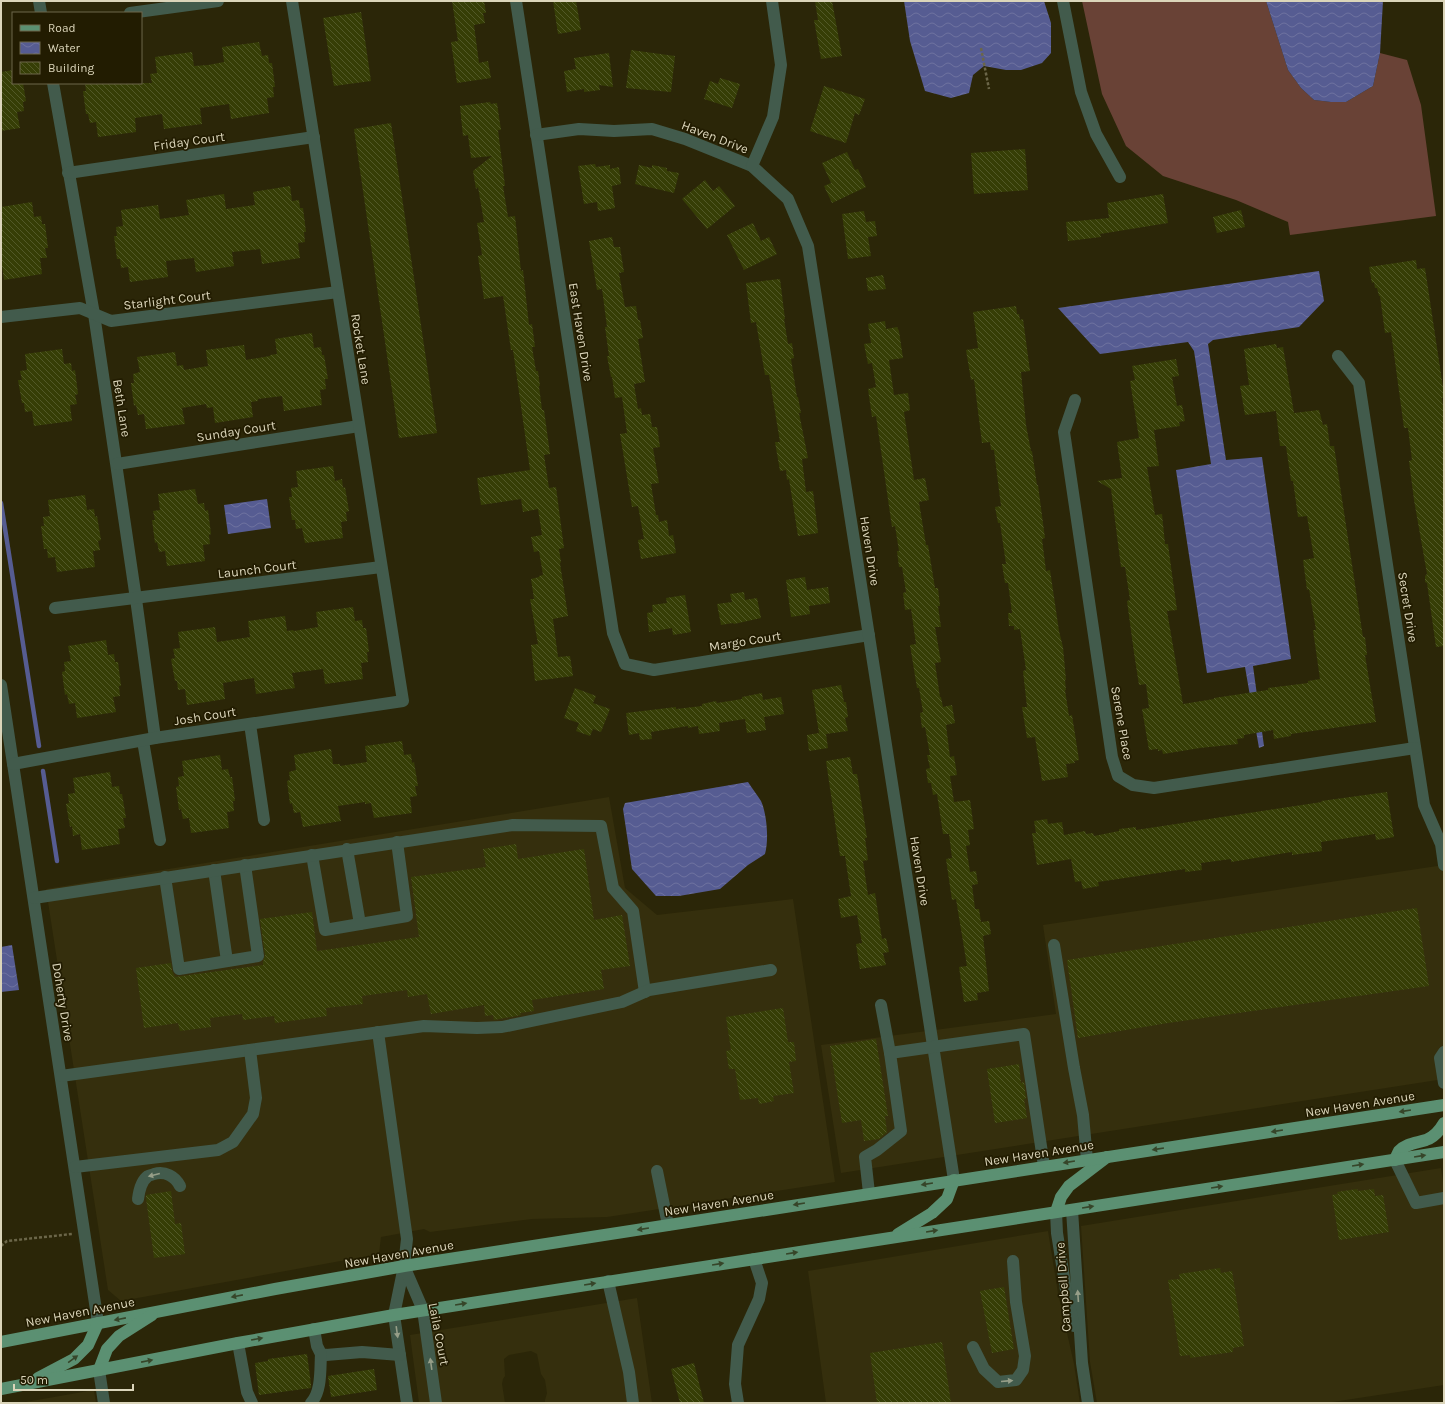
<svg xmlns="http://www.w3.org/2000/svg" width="1445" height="1404" font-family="Karla,sans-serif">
<defs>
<pattern id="water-waves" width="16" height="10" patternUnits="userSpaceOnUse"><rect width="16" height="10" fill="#565c92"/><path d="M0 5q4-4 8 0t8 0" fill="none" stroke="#6e729f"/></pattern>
<pattern id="building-back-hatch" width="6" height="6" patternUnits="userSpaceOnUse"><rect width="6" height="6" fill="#363e06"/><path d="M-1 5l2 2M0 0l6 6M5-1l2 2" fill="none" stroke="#525928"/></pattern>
</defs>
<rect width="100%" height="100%" fill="#2b2608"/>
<g fill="#352f0d">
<path d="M609 797 625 888 657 915 793 899 835 1182 607 1217 532 1219 430 1232 424 1229 381 1237 379 1254 121 1301 108 1290 46 889Z"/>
<path d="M1444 865V1079L841 1173 821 1045 1056 1014 1043 925Z"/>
<path d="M1441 1168 1444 1189V1385L1326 1403H1097L1090 1362 1081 1226Z"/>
<path d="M1048 1231 1058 1293 1074 1364 1080 1403H826L808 1271Z"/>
<path d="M637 1298 652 1403H545V1400L547 1393 545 1380 541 1374 537 1354 531 1351 509 1355 504 1359 505 1376 503 1379 502 1384 505 1403H419L410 1335Z"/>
<path d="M94 1390 96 1403H20Z"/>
</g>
<path fill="#694236" d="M1082 1H1266L1288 70 1301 88 1314 100 1331 102H1346L1373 86 1380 53 1407 60 1421 105 1436 216 1290 235 1288 222 1236 200 1163 176 1126 146 1102 94Z"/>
<g fill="url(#water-waves)">
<path d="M904 1H1044L1051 23V53L1042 63 1021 70H1006L984 66 973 75 969 93 951 98 925 91 910 41Z"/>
<path d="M1266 1H1383L1380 53 1373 86 1346 102H1331L1314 100 1301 88 1288 70Z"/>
<path d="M1319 271 1324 301 1299 327 1213 340 1208 344 1226 460 1262 457 1291 659 1253 666 1264 746 1259 748 1245 667 1207 673 1176 470 1211 464 1194 351 1188 342 1100 354 1058 308Z"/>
<path d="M267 499 271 528 228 534 224 505Z"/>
<path d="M748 782C752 788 757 795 761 801 767 814 769 840 765 854L748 865 720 889 679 896H656L632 869 623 809 625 803Z"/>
<path d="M12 945 19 990 1 992V947Z"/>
</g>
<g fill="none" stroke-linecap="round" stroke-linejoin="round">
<g stroke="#565c92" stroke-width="4.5">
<path d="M1 503 39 746"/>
<path d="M43 771 57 861"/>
</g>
</g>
<g fill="url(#building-back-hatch)">
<path d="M452 1H484L486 13H483L485 23 474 25 479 63 488 61 491 78 457 83 451 42 458 41Z"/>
<path d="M553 1H576L581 30 558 34Z"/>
<path d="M815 1H832L842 56 821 59 814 20H818Z"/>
<path d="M361 12 371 81 334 86 323 18Z"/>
<path d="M259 42 262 56 268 55 269 63H272L275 87H273L274 97 267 98 269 113 231 119 229 104 200 108 202 124 164 129 162 114 135 118 136 132 98 137 96 122 90 123 88 114H86L83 91H86L85 83H152L150 74 157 73 155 57 192 52 194 66 208 65 224 62 222 47Z"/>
<path d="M631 50 675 56 671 92 626 88Z"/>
<path d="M609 53 613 87 599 85 600 90 584 92V89L567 92 564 71 576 69 574 58Z"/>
<path d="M13 70V83H23L26 101 23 102 24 111 17 112 20 128 1 131V72Z"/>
<path d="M720 78 740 84 732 108 704 99 710 81 718 84Z"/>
<path d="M824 86 865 99 859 115 855 113 846 143 810 131Z"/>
<path d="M490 102 491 104 497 103 501 130H498L505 186H503L508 217 515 216 521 271 523 270 529 325 532 324 535 347H532L536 371H538L540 386H539L542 410H544L550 454 544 455 549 488 556 487 564 548 559 549 561 562 560 563 568 616 553 619 558 657 570 656 573 676 535 681 531 645 538 644 530 599H534L531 579 539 577V576L543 575 539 551 534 552 531 537 542 535 538 509 523 512 521 499 481 505 477 478 530 470 513 350H511L503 296 484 299 478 256 482 255 477 223 484 222 478 187 476 189 473 171 492 156 471 158 468 135 463 136 461 117 460 106Z"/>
<path d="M391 123 437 433 399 438 354 129Z"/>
<path d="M1025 149 1028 190 974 194 971 153Z"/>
<path d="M847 152 855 170 858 169 866 187 832 203 824 186 831 183 822 163Z"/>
<path d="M595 164 596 167 610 165V169L619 167 621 184 612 186 615 208 598 211 597 202 584 204 578 166Z"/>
<path d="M639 165 652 168V165L667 168V171L679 173 674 193 635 184Z"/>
<path d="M705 180 713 191 719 186 735 206 707 229 682 199Z"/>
<path d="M290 186 292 201 299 200 300 208H303L306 232H304L305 242 298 243 300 258 262 264 260 249 232 252 234 266 196 272 194 258 166 261 168 277 130 282 128 267 121 268 120 259H117L114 236H117L116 227 123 226 121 210 158 205 160 219 189 215 186 200 224 194 226 209 255 205 253 192Z"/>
<path d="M1163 194 1168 223 1100 234 1101 237 1068 241 1066 222 1109 218 1107 203Z"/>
<path d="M32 202 34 217 41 216 42 224H45L48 248H45L47 258H40L42 274 4 280 1 259V207Z"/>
<path d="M1241 210 1245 227 1217 233 1213 217Z"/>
<path d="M864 211 866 222 875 221 877 236 868 237 871 256 848 259 842 214Z"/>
<path d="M753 223 761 241 769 237 777 254 744 270 727 235Z"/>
<path d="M612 237 614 247H620L624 272 619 273 625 307 636 306 638 320H640L643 338 638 339 645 382 634 384 638 409 641 408 642 415 650 414 652 427H657L660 447 653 448 659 483 651 484 656 515H658L659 522 667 520 669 536 673 535 676 553 641 559 638 540 644 539 638 506 632 507 620 434 627 433 622 397 615 398 612 377H611L607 356H609L605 327H607L602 289 597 290 589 241Z"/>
<path d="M1416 260 1417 269 1425 268 1444 394V398H1442L1444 414V646L1436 647 1427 583 1425 582V576L1427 574 1414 500 1409 461 1412 460 1408 428H1404L1391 332 1385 333 1380 296H1379L1377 288H1375L1374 282 1372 283 1369 267Z"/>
<path d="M883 275 886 289 868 291 866 278Z"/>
<path d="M780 279 785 319H784L788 344 792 343 794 358 791 359 797 397H798L801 413H799L808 458 802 459 806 492 813 491 818 533 798 536 789 479 787 480 786 470 780 471 775 442H780L769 375H765L756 322 751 323 746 283Z"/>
<path d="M1016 306 1017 314H1019L1020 320 1023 319 1030 371 1021 372 1026 425 1031 451H1032L1037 485H1038L1045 538 1042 539 1046 571 1050 570 1059 631 1063 647 1066 680H1065L1066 690H1065L1069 716 1072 715 1079 760 1074 761 1075 763 1066 764 1068 777 1042 781 1035 737 1027 738 1022 707H1027L1023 671 1026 670 1020 629 1014 630V626H1009L1008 613H1012L1008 583H1005L1002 564H1006L1000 523H998L995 507 1001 506 994 450H991L990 442 982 443 974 379 971 380 966 350 978 348 973 312Z"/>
<path d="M885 321 886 329 897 327 899 331 903 358 889 360 894 395 908 393 910 410 904 412 914 480 925 478 929 500 919 502 926 545H928L935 588H938L940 606H938L941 627H935L941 662 935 663 940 697H941L943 707 952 705 955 723 946 725 950 757 954 756 957 775 950 776 954 802 970 800 974 829 968 830 970 845 966 846 970 872 976 871 978 884 972 885 975 909H979L981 922 989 921 991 934 983 936 989 991 977 993 978 1000 964 1002 959 967 967 966 956 899 952 900 946 859 952 858 949 834H943L937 794 933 795 931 783H928L926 769 930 768 927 755H930L925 727 922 728 920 713 923 712 919 688H917L910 645 916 644 911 609 905 610 903 593 906 592 902 567H899L897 551H899L895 526 892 527 876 416 872 417 868 389 876 387 872 363 868 364 864 344 871 343 868 324Z"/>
<path d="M312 333 314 348 321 347 322 355H324L328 379H325L326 389 320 390 322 405 284 411 282 396 258 399V401L251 402 253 417 215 423 213 407 207 408 206 404 182 408 185 424 146 429 144 414 138 415 136 405 134 406 131 383H134L133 374 140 372 137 357 175 352 177 366 183 365 184 370 208 366 206 350 244 345 246 360 270 356V355L277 354 275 339Z"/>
<path d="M1276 344 1277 348 1283 347 1294 413 1319 410 1323 425 1327 424 1330 446H1334L1363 637H1365L1367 655H1365L1376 722 1291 734V736L1274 739 1273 730 1244 735V738L1237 739 1238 744 1200 748 1163 754 1162 750 1158 751V749L1149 750 1142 709 1149 708 1146 684 1139 685 1134 653 1127 601 1130 600 1125 567H1121L1111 489 1097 481 1122 478 1117 442 1139 438 1130 381 1135 380 1132 366 1176 359 1179 376 1172 377 1177 406 1182 405 1185 421 1179 422 1180 426 1154 430 1159 466 1147 467 1155 515 1162 514 1165 544H1168L1172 574 1177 610 1167 611 1183 704 1214 699V698L1268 690V688L1308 683V681L1320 679 1313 630H1316L1309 589 1307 590 1303 560 1314 558 1307 516 1298 517 1293 481H1291L1286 446H1280L1276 411 1245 415 1240 386 1249 385 1244 349Z"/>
<path d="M62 349 64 364 71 363 72 371 75 370 78 394 75 395 77 404 70 405 72 421 34 426 32 411 25 412 24 403H22L18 380H22L20 371 27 370 25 354Z"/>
<path d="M333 466 335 481 342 479 343 488 345 487 349 511 346 512 347 521 341 522 343 538 305 543 302 528 296 529 295 520H292L289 497H292L291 488 298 487 296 471Z"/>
<path d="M195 489 198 504 204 503 205 511 208 510 211 534 209 535 210 544 203 545 205 561 167 566 165 551 159 552 157 542 155 543 152 520H155L153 511 160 510 158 494Z"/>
<path d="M85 495 87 510 94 509 95 517 97 516 101 540 98 541 100 550 93 551 95 567 57 572 55 557 48 558 47 549H44L41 526H44L43 517 50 516 48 500Z"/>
<path d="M805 577 807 590 828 587 830 603 809 606 810 614 791 617 786 580Z"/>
<path d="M744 592 745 600 757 598 761 618 734 624 733 623 721 625 717 604 732 602 730 594Z"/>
<path d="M685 595 691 632 673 635 672 628 649 632 647 613 653 612 652 605 667 603 666 598Z"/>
<path d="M353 607 355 621 362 620 363 628H366L369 652H367L368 662 361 663 363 679 325 684 323 669 292 673 295 688 256 694 254 678 223 683 225 699 187 705 185 689 178 690 177 681H175L171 659 175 658 173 649 180 648 178 632 215 627 217 642 224 641 250 637 248 621 285 616 287 631 293 630 294 631 318 627 316 612Z"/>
<path d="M106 640 108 655 114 654 115 662H118L121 686H119L120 696 113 697 116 712 77 718 75 703 69 704 67 694 65 695 62 672 65 671 64 662 71 661 68 646Z"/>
<path d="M841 685 844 702H846L848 717 845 718 848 731 826 734 828 748 809 751 807 735 819 733 812 690Z"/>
<path d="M575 688 596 696 593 703 610 709 601 732 593 729 590 736 576 731 579 723 564 718Z"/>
<path d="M762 693 763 700 781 697 784 714 764 717 766 730 747 733 745 719 719 723 720 731 699 734 698 726 688 728V726L651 732 652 739 640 740 639 733 629 735 626 713 676 707V709L702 706V704L716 701 717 703 742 699V697Z"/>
<path d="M402 741 404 755 411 754 412 763 414 762 418 786H415L417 796 410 797 412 813 374 818 371 803 365 804V802L338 806 341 821 303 827 300 812 294 813 292 803 290 804 287 781 290 780 289 772 296 770 294 755 331 749 333 764H340V766L367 762 365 746Z"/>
<path d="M220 755 222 770 228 769 230 777H232L235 801H233L234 811 227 812 229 828 191 833 189 818 183 819 181 809 179 810 176 787 179 786 178 777 184 776 182 761Z"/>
<path d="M850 757 853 774H857L867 838H865L868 860 863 861 868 895 875 893 882 939 886 938 889 952 883 953 886 965 860 969 856 944 862 943 857 915 841 918 838 899 851 896 845 856H840L826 761Z"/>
<path d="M110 772 112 787 119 786 120 794H122L126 818H123L125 828 118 829 120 844 82 850 80 834 73 836 72 826 70 827 66 804 69 803 68 794 75 793 73 778Z"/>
<path d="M1387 792 1394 837 1376 840 1375 834 1321 842 1322 851 1292 855V852L1231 862V859L1201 863 1202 870 1185 872V869L1098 882 1099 886 1083 889 1081 881 1075 882 1071 859 1037 865 1032 833H1036L1034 821 1047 819 1048 824 1062 822 1064 835 1085 831 1086 834 1093 833 1094 836 1119 831V829L1136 827V830L1322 802 1321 801Z"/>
<path d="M516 844 518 859 584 849 594 920 622 915 630 966 601 970 604 989 532 1000 534 1011 520 1013 521 1015 494 1020 493 1015 485 1016 484 1005 431 1014 427 994 408 997 407 990 362 996 363 1004 326 1008 327 1016 275 1023 274 1016 243 1020 242 1014 210 1018 211 1027 180 1031 178 1023 144 1028 136 968 171 963 172 971 175 977 263 965V962L265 955 260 919 312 912 317 951 419 937 411 877 486 867 483 849Z"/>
<path d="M1417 908 1429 986 1168 1023 1078 1038 1067 960Z"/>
<path d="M783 1008 788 1042H794L796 1061 789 1062 794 1093 773 1096 774 1101 759 1104 758 1098 740 1100 735 1069H729L726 1051 731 1050 726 1017Z"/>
<path d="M876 1039 888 1116H885L887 1132 879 1139 864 1141 861 1120 842 1123 830 1046Z"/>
<path d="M1019 1064 1021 1083 1024 1082 1026 1099H1024L1027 1118 995 1123 987 1069Z"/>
<path d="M1357 1189 1358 1191 1374 1189 1375 1196 1383 1195 1389 1232 1339 1240 1332 1195 1338 1194 1337 1192Z"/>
<path d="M171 1191 175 1224 181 1223 185 1254 154 1258 146 1198V1195Z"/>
<path d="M1220 1268 1221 1273 1232 1271 1244 1346 1233 1348V1352L1190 1358V1355L1180 1356 1168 1280 1180 1279 1179 1274Z"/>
<path d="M1004 1287 1014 1349 992 1353 980 1291Z"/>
<path d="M942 1342 951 1403H877L870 1353Z"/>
<path d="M307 1354 311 1384V1388L259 1395 255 1363 268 1361V1359Z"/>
<path d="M694 1363 704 1403H680L671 1369Z"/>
<path d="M374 1369 377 1390 331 1397 328 1376Z"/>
</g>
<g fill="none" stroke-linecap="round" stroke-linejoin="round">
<g stroke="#6b6649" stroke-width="2.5" stroke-dasharray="3 2" stroke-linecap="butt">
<path d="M981 48 989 89"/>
<path d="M1 1246 7 1241 72 1234"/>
</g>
<g stroke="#425b4c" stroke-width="12">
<path d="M39 1 41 13"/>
<path d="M516 1 613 633 625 664 654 670 869 635"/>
<path d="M1063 1 1081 92 1096 134 1120 177"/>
<path d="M130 13 218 1"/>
<path d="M53 83 94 314 136 599 155 738"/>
<path d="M536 135 579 129 614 131 652 129 685 139 752 166 788 199 808 246 954 1180"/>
<path d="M752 166 773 117 781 65 772 1"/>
<path d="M68 173 314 137"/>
<path d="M1 317 80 308 111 321 338 292"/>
<path d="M1338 356 1359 383 1424 805 1441 844 1444 865"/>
<path d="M1075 400 1064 432 1112 757 1118 776 1133 785 1154 788 1415 748"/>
<path d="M117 464 359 426"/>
<path d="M55 608 381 567"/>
<path d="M1 685 98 1323"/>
<path d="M250 724 264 820"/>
<path d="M143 741 160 840"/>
<path d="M13 764 155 738 403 701 292 1"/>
<path d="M347 849 360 924"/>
<path d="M312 855 325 930 407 916 397 842"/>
<path d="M214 870 227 961"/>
<path d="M165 877 179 969 258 956 245 865"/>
<path d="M34 898 513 825 601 826 613 888 633 911 645 992"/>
<path d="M1054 945 1074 1068 1083 1115 1087 1160"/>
<path d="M881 1005 890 1053"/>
<path d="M378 1032 407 1239 404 1266 394 1315 407 1403"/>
<path d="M1444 1052 1440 1058 1444 1083"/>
<path d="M61 1076 424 1026 477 1028 502 1027 622 1002 649 990 771 970"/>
<path d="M1395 1160 1416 1203 1444 1198"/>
<path d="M75 1167 218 1150 233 1142 253 1114 256 1098 250 1050"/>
<path d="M657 1171 668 1225"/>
<path d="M869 1193 865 1157 877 1150 901 1131 890 1053 1024 1034 1044 1166"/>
<path d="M138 1199C139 1191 141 1181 148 1176 150 1175 152 1175 154 1174 165 1171 175 1176 180 1186"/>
<path d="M1072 1210 1082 1363 1088 1403"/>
<path d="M1056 1212 1057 1233 1066 1290 1074 1326"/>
<path d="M404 1266 423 1310 436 1403"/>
<path d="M608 1281 629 1372 633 1403"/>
<path d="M314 1329 317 1346 321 1354 326 1355 362 1352 400 1355"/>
<path d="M238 1343 247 1392 252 1403"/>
<path d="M973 1347 984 1369 998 1382 1016 1380 1023 1370 1025 1356 1016 1302 1013 1261"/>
<path d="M99 1370 104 1403"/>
<path d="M311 1403C322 1391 320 1369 321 1354"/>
<path d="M738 1403 735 1384 738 1345 759 1299 762 1283 754 1259"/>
</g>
<g stroke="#5b9072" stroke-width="12">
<path d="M1395 1160C1396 1157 1398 1153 1399 1151 1406 1143 1417 1143 1426 1140 1434 1137 1440 1130 1444 1123"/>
<path d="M1056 1212 1061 1197 1069 1186 1107 1157"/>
<path d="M898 1234 932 1213 947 1199 954 1180"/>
<path d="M1 1342 275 1289 404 1266 1444 1105"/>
<path d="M99 1370 107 1349 119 1336 152 1315"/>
<path d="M38 1378 74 1359 88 1345 98 1323"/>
<path d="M1 1389 238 1343 394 1315 1444 1152"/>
</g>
</g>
<defs><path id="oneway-solid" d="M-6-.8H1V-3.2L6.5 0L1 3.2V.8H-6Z"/></defs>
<g fill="#364529">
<use href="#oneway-solid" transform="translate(1405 1111) rotate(171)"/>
<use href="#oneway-solid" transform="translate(1277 1131) rotate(171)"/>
<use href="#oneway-solid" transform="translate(1158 1149) rotate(171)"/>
<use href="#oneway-solid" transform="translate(1420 1156) rotate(-9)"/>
<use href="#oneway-solid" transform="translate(1069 1162) rotate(171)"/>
<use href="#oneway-solid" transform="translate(1358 1165) rotate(-9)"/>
<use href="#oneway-solid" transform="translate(927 1184) rotate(171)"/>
<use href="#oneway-solid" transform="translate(1217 1187) rotate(-9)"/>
<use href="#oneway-solid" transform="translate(799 1204) rotate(171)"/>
<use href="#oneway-solid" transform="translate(1088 1207) rotate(-9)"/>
<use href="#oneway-solid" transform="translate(643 1229) rotate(171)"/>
<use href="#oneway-solid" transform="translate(932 1231) rotate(-9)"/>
<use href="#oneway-solid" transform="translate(792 1253) rotate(-9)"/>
<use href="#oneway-solid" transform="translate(718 1264) rotate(-9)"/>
<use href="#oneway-solid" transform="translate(590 1284) rotate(-9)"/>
<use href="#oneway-solid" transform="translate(237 1296) rotate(169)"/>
<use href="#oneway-solid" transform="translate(461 1304) rotate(-9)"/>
<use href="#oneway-solid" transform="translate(120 1319) rotate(169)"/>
<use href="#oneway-solid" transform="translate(257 1339) rotate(-10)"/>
<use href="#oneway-solid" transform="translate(73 1359) rotate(-36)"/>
<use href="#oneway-solid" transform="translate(147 1361) rotate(-11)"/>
</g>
<g fill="#969e88">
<use href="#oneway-solid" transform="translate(154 1175) rotate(166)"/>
<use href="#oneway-solid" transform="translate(1078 1296) rotate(-94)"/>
<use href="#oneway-solid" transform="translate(397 1332) rotate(82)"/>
<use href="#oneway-solid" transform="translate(431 1364) rotate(-98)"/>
<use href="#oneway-solid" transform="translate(1007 1381) rotate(-5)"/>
</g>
<g text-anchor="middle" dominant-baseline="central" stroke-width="3.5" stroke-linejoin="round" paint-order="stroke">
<g font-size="13" fill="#dbd5ba" stroke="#221c01">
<text transform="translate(715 137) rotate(21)">Haven Drive</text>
<text transform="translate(189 141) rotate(-8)">Friday Court</text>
<text transform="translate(167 300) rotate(-7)">Starlight Court</text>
<text transform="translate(581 332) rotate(81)">East Haven Drive</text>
<text transform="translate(361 349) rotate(81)">Rocket Lane</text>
<text transform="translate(122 408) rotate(81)">Beth Lane</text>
<text transform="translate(236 431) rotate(-9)">Sunday Court</text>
<text transform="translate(870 551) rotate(81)">Haven Drive</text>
<text transform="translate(257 569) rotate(-7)">Launch Court</text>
<text transform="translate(1408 607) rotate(81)">Secret Drive</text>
<text transform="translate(745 641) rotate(-9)">Margo Court</text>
<text transform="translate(205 716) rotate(-9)">Josh Court</text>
<text transform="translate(1122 723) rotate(80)">Serene Place</text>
<text transform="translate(920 871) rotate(81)">Haven Drive</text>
<text transform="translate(63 1002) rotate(81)">Doherty Drive</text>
<text transform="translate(1360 1104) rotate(-9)">New Haven Avenue</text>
<text transform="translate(1039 1153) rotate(-9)">New Haven Avenue</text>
<text transform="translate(719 1203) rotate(-9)">New Haven Avenue</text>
<text transform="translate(399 1254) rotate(-10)">New Haven Avenue</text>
<text transform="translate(1063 1287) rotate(-94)">Campbell Drive</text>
<text transform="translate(80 1312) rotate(-11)">New Haven Avenue</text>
<text transform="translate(439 1334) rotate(79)">Laila Court</text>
</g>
</g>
<rect width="1445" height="1404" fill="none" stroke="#dbd5ba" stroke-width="4"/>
<rect x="12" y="12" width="130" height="72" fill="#221c01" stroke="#6c664b"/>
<rect x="20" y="25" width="20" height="6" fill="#5b9072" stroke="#6c664b"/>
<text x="48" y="32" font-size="12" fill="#dbd5ba">Road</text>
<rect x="20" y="42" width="20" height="12" fill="url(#water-waves)" stroke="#6c664b"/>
<text x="48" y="52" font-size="12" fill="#dbd5ba">Water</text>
<rect x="20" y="62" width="20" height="12" fill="url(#building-back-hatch)" stroke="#6c664b"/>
<text x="48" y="72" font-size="12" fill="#dbd5ba">Building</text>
<path d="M14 1384v6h119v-6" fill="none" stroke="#dbd5ba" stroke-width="2"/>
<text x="20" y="1384" font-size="12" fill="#dbd5ba" stroke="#221c01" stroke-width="3" paint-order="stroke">50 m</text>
</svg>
